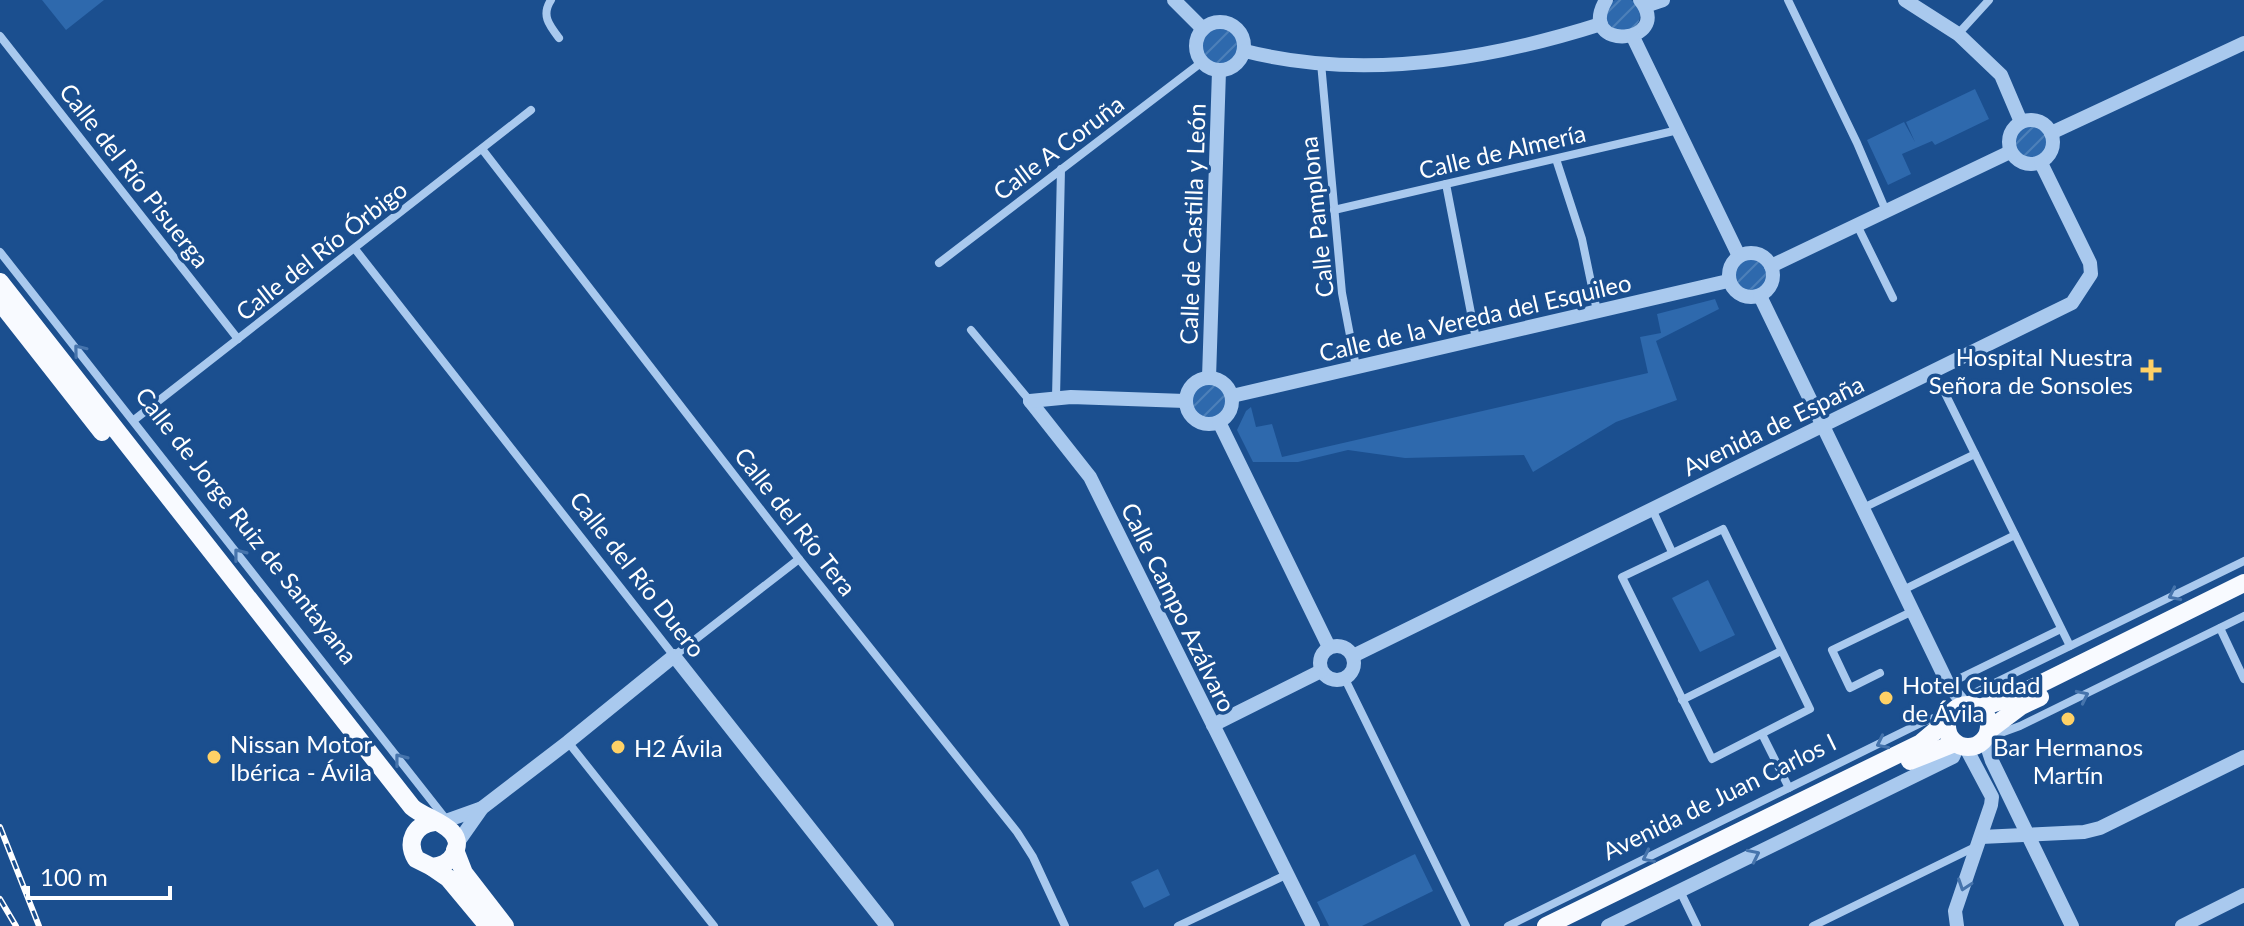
<svg xmlns="http://www.w3.org/2000/svg" width="2244" height="926" font-family="Lato,sans-serif">
<defs>
<pattern id="garden-furrows" width="10" height="10" patternUnits="userSpaceOnUse" patternTransform="scale(2)"><rect width="10" height="10" fill="#2e69ad"/><path d="M-1 1l2-2M0 10L10 0M9 11l2-2" fill="none" stroke="#4d80b9"/></pattern>
</defs>
<rect width="100%" height="100%" fill="#1b4f8f"/>
<g fill="#2e69ad">
<path d="M42 0H104L66 30Z"/>
<path d="M1975 89 1989 119 1935 145 1932 141 1902 154 1911 174 1888 185 1867 140 1904 122 1915 142 1906 122Z"/>
<path d="M1715 299 1719 309 1656 341 1677 400 1616 422 1533 472 1524 455 1405 458 1348 450 1298 462H1253L1237 430 1246 411 1251 407 1256 427 1272 424 1282 457 1648 373 1640 337 1661 333 1657 314Z"/>
<path d="M1708 580 1735 635 1700 652 1672 598Z"/>
<path d="M1415 854 1433 891 1362 926H1329L1317 902Z"/>
<path d="M1158 869 1170 895 1144 908 1131 882Z"/>
</g>
<g fill="url(#garden-furrows)">
<circle cx="1623" cy="15" r="17"/>
<circle cx="1220" cy="47" r="18"/>
<circle cx="2031" cy="142" r="18"/>
<circle cx="1750" cy="276" r="17"/>
<circle cx="1209" cy="401" r="17"/>
</g>
<g fill="none" stroke-linecap="round" stroke-linejoin="round">
<g stroke="#a9c9ee" stroke-width="8">
<path d="M551 0C541 15 549 25 559 38"/>
<path d="M1788 0 1857 143 1886 211"/>
<path d="M1958 34 1989 0"/>
<path d="M0 36 238 339"/>
<path d="M1321 63 1342 293 1356 367"/>
<path d="M482 149 799 559 1017 832 1033 857 1065 926"/>
<path d="M1556 159 1582 239 1597 311"/>
<path d="M1446 184 1476 339"/>
<path d="M1334 210 1678 130"/>
<path d="M1857 225 1893 298"/>
<path d="M355 249 674 656 799 559"/>
<path d="M0 252 449 823"/>
<path d="M939 263 1202 62"/>
<path d="M971 330 1030 401"/>
<path d="M1934 371 2070 646"/>
<path d="M1056 398 1061 169"/>
<path d="M134 420 531 110"/>
<path d="M1863 508 1975 454"/>
<path d="M1652 509 1672 552"/>
<path d="M1723 529 1810 709 1712 759 1622 577Z"/>
<path d="M1903 590 2015 535"/>
<path d="M2220 628 2244 679"/>
<path d="M1880 673 1850 688 1832 650 1913 611"/>
<path d="M1345 679 1466 926"/>
<path d="M1948 684 2061 629"/>
<path d="M1682 700 1781 651"/>
<path d="M1967 705 1976 692 2244 561"/>
<path d="M1762 734 1789 788"/>
<path d="M1987 738 2020 726 2244 616"/>
<path d="M568 742 714 926"/>
<path d="M1680 891 1697 926"/>
<path d="M1178 926 1288 874"/>
<path d="M1508 926 1923 722 1953 711"/>
<path d="M1813 926 1977 846"/>
</g>
<g stroke="#a9c9ee" stroke-width="14">
<path d="M1174 0 1203 29"/>
<path d="M1606 0C1575 53 1675 44 1640 0"/>
<path d="M1905 0 1958 34 2001 75 2021 122"/>
<path d="M1645 6 1663 0"/>
<circle cx="1220" cy="46" r="24"/>
<path d="M1633 37 1739 256"/>
<path d="M1245 51C1362 81 1488 60 1601 24"/>
<circle cx="2031" cy="142" r="22"/>
<path d="M2051 133 2244 43"/>
<circle cx="1751" cy="275" r="22"/>
<path d="M1771 266 2010 152"/>
<path d="M1760 296 1948 684 1965 705"/>
<path d="M1209 378 1219 71"/>
<circle cx="1209" cy="401" r="23"/>
<path d="M1232 396 1728 281"/>
<path d="M1030 401 1090 477 1313 926"/>
<path d="M1030 401 1071 397 1185 401"/>
<path d="M1219 422 1329 647"/>
<circle cx="1337" cy="663" r="17"/>
<path d="M1353 656 2072 303 2091 274 2090 263 2041 163"/>
<path d="M1213 725 1321 671"/>
<path d="M1985 740 1992 761 2072 926"/>
<path d="M440 823 482 808"/>
<path d="M1981 837 2084 832 2100 828 2244 757"/>
<path d="M456 845 482 808 568 742 674 656 887 926"/>
<path d="M1608 926 1953 757 1958 745"/>
<path d="M1957 926 1955 911 1991 805 1992 797 1966 748"/>
<path d="M2182 926 2244 895"/>
</g>
<g stroke="#f8faff" stroke-width="18">
<path d="M0 282 412 807C426 820 468 827 454 854 449 863 442 866 432 867L416 859C406 842 414 825 434 822"/>
<path d="M0 302 102 432"/>
<circle cx="1968" cy="726" r="21"/>
<path d="M1979 708 2016 696 2244 583"/>
<path d="M1989 730 2021 706 2040 697"/>
<path d="M1910 761 1955 743"/>
<path d="M455 850 464 873 505 926"/>
<path d="M432 867 448 878 488 926"/>
<path d="M1546 926 1921 743 1946 722"/>
</g>
<g stroke="#fff" stroke-width="6">
<g id="rail">
<path d="M0 827 39 926"/>
<path d="M0 899 16 926"/>
</g>
</g>
<use href="#rail" stroke="#1b4f8f" stroke-width="3" stroke-dasharray="9" stroke-linecap="butt"/>
</g>
<defs><path id="oneway-chevron" d="M-2-3.5L2.5 0L-2 3.5" fill="none" stroke-width="1.6" stroke-linecap="round" stroke-linejoin="round" transform="scale(2)"/></defs>
<g stroke="#4674ac">
<use href="#oneway-chevron" transform="translate(79 350) rotate(-129)"/>
<use href="#oneway-chevron" transform="translate(239 554) rotate(-128)"/>
<use href="#oneway-chevron" transform="translate(2174 595) rotate(154)"/>
<use href="#oneway-chevron" transform="translate(2083 696) rotate(-26)"/>
<use href="#oneway-chevron" transform="translate(1882 743) rotate(154)"/>
<use href="#oneway-chevron" transform="translate(400 759) rotate(-128)"/>
<use href="#oneway-chevron" transform="translate(1754 855) rotate(-26)"/>
<use href="#oneway-chevron" transform="translate(1648 857) rotate(154)"/>
<use href="#oneway-chevron" transform="translate(1964 885) rotate(109)"/>
</g>
<g fill="#ffd166" stroke="#1b4f8f" stroke-width="3">
<path d="M2147 358h8v8h8v8h-8v8h-8v-8h-8v-8h8z"/>
<circle cx="1886" cy="698" r="8"/>
<circle cx="2068" cy="719" r="8"/>
<circle cx="618" cy="747" r="8"/>
<circle cx="214" cy="757" r="8"/>
</g>
<g text-anchor="middle" dominant-baseline="central" stroke-width="7" stroke-linejoin="round" paint-order="stroke">
<g font-size="24" fill="#fff" stroke="#1b4f8f">
<text transform="translate(1058 147) rotate(-37)">Calle A Coruña</text>
<text transform="translate(1502 151) rotate(-13)">Calle de Almería</text>
<text transform="translate(135 175) rotate(52)">Calle del Río Pisuerga</text>
<text transform="translate(1316 217) rotate(-96)">Calle Pamplona</text>
<text transform="translate(1192 224) rotate(-88)">Calle de Castilla y León</text>
<text transform="translate(321 250) rotate(-38)">Calle del Río Órbigo</text>
<text transform="translate(1475 317) rotate(-13)">Calle de la Vereda del Esquileo</text>
<text transform="translate(1773 425) rotate(-26)">Avenida de España</text>
<text transform="translate(796 521) rotate(52)">Calle del Río Tera</text>
<text transform="translate(247 525) rotate(52)">Calle de Jorge Ruiz de Santayana</text>
<text transform="translate(638 574) rotate(52)">Calle del Río Duero</text>
<text transform="translate(1179 607) rotate(64)">Calle Campo Azálvaro</text>
<text transform="translate(1719 796) rotate(-26)">Avenida de Juan Carlos I</text>
</g>
<g font-size="24" fill="#fff" stroke="#1b4f8f" text-anchor="start">
<text x="2133" y="356" text-anchor="end">Hospital Nuestra<tspan x="2133" dy="28">Señora de Sonsoles</tspan></text>
<text x="1902" y="684">Hotel Ciudad<tspan x="1902" dy="28">de Ávila</tspan></text>
<text x="230" y="743">Nissan Motor<tspan x="230" dy="28">Ibérica - Ávila</tspan></text>
<text x="2068" y="746" text-anchor="middle">Bar Hermanos<tspan x="2068" dy="28">Martín</tspan></text>
<text x="634" y="747">H2 Ávila</text>
</g>
</g>
<path d="M28 886v12h142v-12" fill="none" stroke="#ffffff" stroke-width="4"/>
<text x="40" y="886" font-size="24" fill="#ffffff" stroke="#1b4f8f" stroke-width="6" paint-order="stroke">100 m</text>
</svg>
